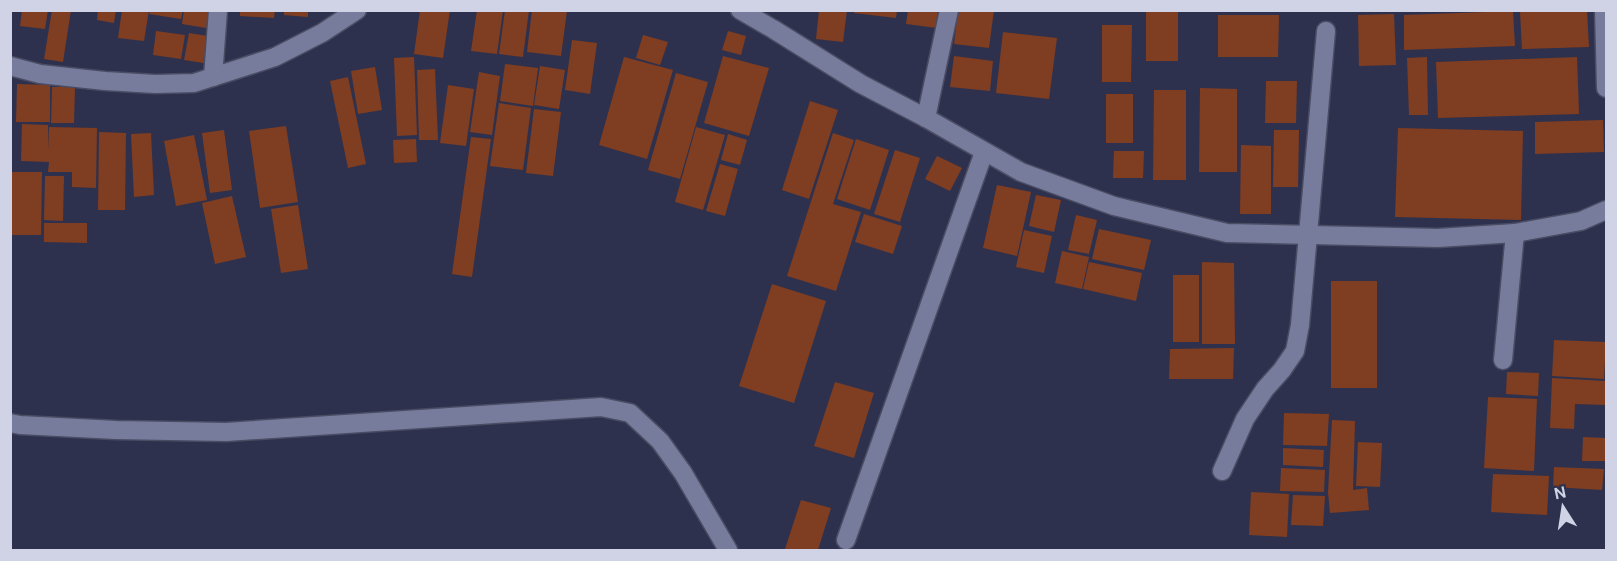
<svg xmlns="http://www.w3.org/2000/svg" width="1617" height="561" font-family="'DM Sans',sans-serif">
<rect width="100%" height="100%" fill="#2e314d"/>
<g fill="#7f3d21">
<path d="M22 10H48L45 29 20 26Z"/>
<path d="M52 10H71L63 62 44 59Z"/>
<path d="M98 10H116L114 23 97 20Z"/>
<path d="M122 10H149L144 41 118 38Z"/>
<path d="M150 10H183L181 19 149 14Z"/>
<path d="M184 10H215L212 29 182 24Z"/>
<path d="M240 10H275L274 18 240 16Z"/>
<path d="M284 10H308V17L284 15Z"/>
<path d="M420 10H450L443 58 414 54Z"/>
<path d="M477 10H503L497 54 471 51Z"/>
<path d="M505 10H529L523 57 499 54Z"/>
<path d="M532 10 567 11 561 56 527 52Z"/>
<path d="M819 10H847L843 42 816 39Z"/>
<path d="M854 10H897L896 18 854 13Z"/>
<path d="M908 10H938L937 28 906 24Z"/>
<path d="M958 10H994L989 48 954 44Z"/>
<rect x="1146" y="10" width="32" height="51"/>
<path d="M1587 10 1589 47 1522 49 1520 12Z"/>
<path d="M1513 11 1515 46 1404 50V15Z"/>
<path d="M1394 14 1396 65 1359 66 1358 15Z"/>
<path d="M1218 15H1279L1278 57H1218Z"/>
<path d="M1102 25H1132L1131 82H1102Z"/>
<path d="M156 31 185 35 181 59 153 55Z"/>
<path d="M728 31 746 36 741 55 722 50Z"/>
<path d="M1003 32 1057 38 1049 99 996 93Z"/>
<path d="M189 33 214 37 210 64 184 60Z"/>
<path d="M643 35 668 42 660 65 636 58Z"/>
<path d="M572 40 597 43 590 94 565 90Z"/>
<path d="M723 56 769 68 749 136 704 123Z"/>
<path d="M954 56 993 61 990 91 950 87Z"/>
<path d="M414 57 417 135 397 136 394 58Z"/>
<path d="M624 57 673 70 647 159 599 145Z"/>
<path d="M1427 57 1428 115H1409L1407 58Z"/>
<path d="M1577 57 1579 114 1438 118 1436 62Z"/>
<path d="M505 64 538 68 533 106 500 101Z"/>
<path d="M540 66 565 70 559 109 534 105Z"/>
<path d="M375 67 382 110 358 114 351 71Z"/>
<path d="M435 69 438 140H419L417 70Z"/>
<path d="M479 72 500 76 492 135 470 132Z"/>
<path d="M676 73 708 82 680 179 648 170Z"/>
<path d="M348 77 366 164 348 168 330 81Z"/>
<path d="M1266 81H1297L1296 123H1265Z"/>
<path d="M17 84 50 85V122H16Z"/>
<path d="M448 85 474 89 466 146 440 143Z"/>
<path d="M52 87H75L74 123H51Z"/>
<path d="M1200 88 1237 89V172H1199Z"/>
<path d="M1154 90H1186V180H1153Z"/>
<rect x="1106" y="94" width="27" height="49"/>
<path d="M810 101 838 110 809 199 782 190Z"/>
<path d="M499 103 531 108 523 170 490 166Z"/>
<path d="M534 109 561 112 553 176 526 173Z"/>
<path d="M1603 120 1604 152 1535 154V122Z"/>
<path d="M22 124 48 125V150L49 127 97 128 96 188 72 187V172H48L49 162 21 161Z"/>
<path d="M286 126 298 202 260 208 249 131Z"/>
<path d="M696 127 725 135 703 210 675 202Z"/>
<path d="M1398 128 1523 131 1521 220 1395 217Z"/>
<path d="M224 130 232 190 210 193 202 133Z"/>
<path d="M1274 130H1299L1298 187H1273Z"/>
<path d="M99 132 126 133 125 210H98Z"/>
<path d="M151 133 154 195 134 197 131 134Z"/>
<path d="M833 133 854 140 833 204 861 212 836 291 787 276Z"/>
<path d="M728 134 747 140 740 165 721 160Z"/>
<path d="M194 135 207 200 176 206 164 141Z"/>
<path d="M471 137 491 139 472 277 452 274Z"/>
<path d="M416 139 417 162 394 163 393 140Z"/>
<path d="M856 139 889 150 870 210 837 199Z"/>
<path d="M1241 145 1271 146V214H1240Z"/>
<path d="M895 150 920 158 900 222 874 214Z"/>
<path d="M1114 151H1144L1143 178H1113Z"/>
<path d="M937 156 962 168 950 191 925 179Z"/>
<path d="M720 164 738 169 725 216 706 211Z"/>
<path d="M10 172H42L41 235H10Z"/>
<path d="M45 176H64L63 221 44 220Z"/>
<path d="M997 185 1031 192 1017 256 983 248Z"/>
<path d="M1036 195 1061 200 1054 232 1029 226Z"/>
<path d="M232 196 246 257 215 264 202 203Z"/>
<path d="M298 205 308 269 281 273 271 209Z"/>
<path d="M864 214 902 226 893 254 855 242Z"/>
<path d="M1076 215 1097 220 1089 254 1068 250Z"/>
<path d="M44 223H87V243L44 242Z"/>
<path d="M1099 229 1151 240 1144 270 1092 259Z"/>
<path d="M1024 230 1052 236 1044 273 1016 267Z"/>
<path d="M1062 251 1089 257 1082 289 1055 283Z"/>
<path d="M1089 262 1142 273 1136 301 1083 289Z"/>
<path d="M1202 262 1234 263 1235 344H1202Z"/>
<rect x="1173" y="275" width="26" height="67"/>
<rect x="1331" y="281" width="46" height="107"/>
<path d="M772 284 826 301 794 403 739 386Z"/>
<path d="M1554 340 1606 342 1604 379 1552 376Z"/>
<path d="M1234 348 1233 379H1169L1170 349Z"/>
<path d="M1507 372 1539 373 1538 396 1506 394Z"/>
<path d="M1552 378 1606 381V405L1575 404 1574 429 1550 428Z"/>
<path d="M835 382 874 393 854 458 814 446Z"/>
<path d="M1488 397 1537 399 1534 471 1484 468Z"/>
<path d="M1284 413 1329 414 1327 446 1283 445Z"/>
<path d="M1332 420 1355 421 1353 490 1367 488 1369 510 1330 513 1328 492Z"/>
<path d="M1583 437 1606 438V461H1582Z"/>
<path d="M1358 442 1382 443 1380 487 1356 486Z"/>
<path d="M1283 448 1324 450 1323 467 1283 465Z"/>
<path d="M1554 467 1604 469 1602 490 1553 487Z"/>
<path d="M1281 468 1325 470 1324 492 1280 491Z"/>
<path d="M1493 474 1549 476 1547 515 1491 512Z"/>
<path d="M1251 492 1289 494 1287 537 1249 535Z"/>
<path d="M1293 495 1325 496 1323 526 1291 525Z"/>
<path d="M801 500 831 508 818 550H791L785 549Z"/>
</g>
<g fill="none" stroke-linecap="round" stroke-linejoin="round">
<g stroke="#4a4c64" stroke-width="21">
<g id="minor">
<path d="M740 10 773 29 861 84 926 118 1021 172 1114 206 1227 233 1438 238 1515 233 1581 221 1606 210"/>
<path d="M1604 10 1606 88"/>
<path d="M10 66 40 74 105 81 155 84 194 83 275 57 322 33 357 10"/>
<path d="M213 77 218 10"/>
<path d="M926 118 949 10"/>
<path d="M1503 360 1515 233"/>
<path d="M10 423 20 425 116 430 226 432 601 407 630 413 660 441 683 473 728 550"/>
<path d="M1222 471 1245 419 1265 389 1282 370 1295 351 1300 325 1326 31"/>
<path d="M846 540 984 152"/>
</g>
</g>
<use href="#minor" stroke="#787c9c" stroke-width="18"/>
</g>
<rect width="1617" height="561" fill="none" stroke="#d0d3e5" stroke-width="24"/>
<g transform="translate(1563 507) rotate(348)" stroke="#2e314d" stroke-width="4.5" paint-order="stroke">
<path d="M0-4.5L10 22L0 15L-10 22Z" fill="#d0d3e5"/>
<text y="-9" font-size="16" font-weight="bold" text-anchor="middle" fill="#d0d3e5">N</text>
</g>
</svg>
